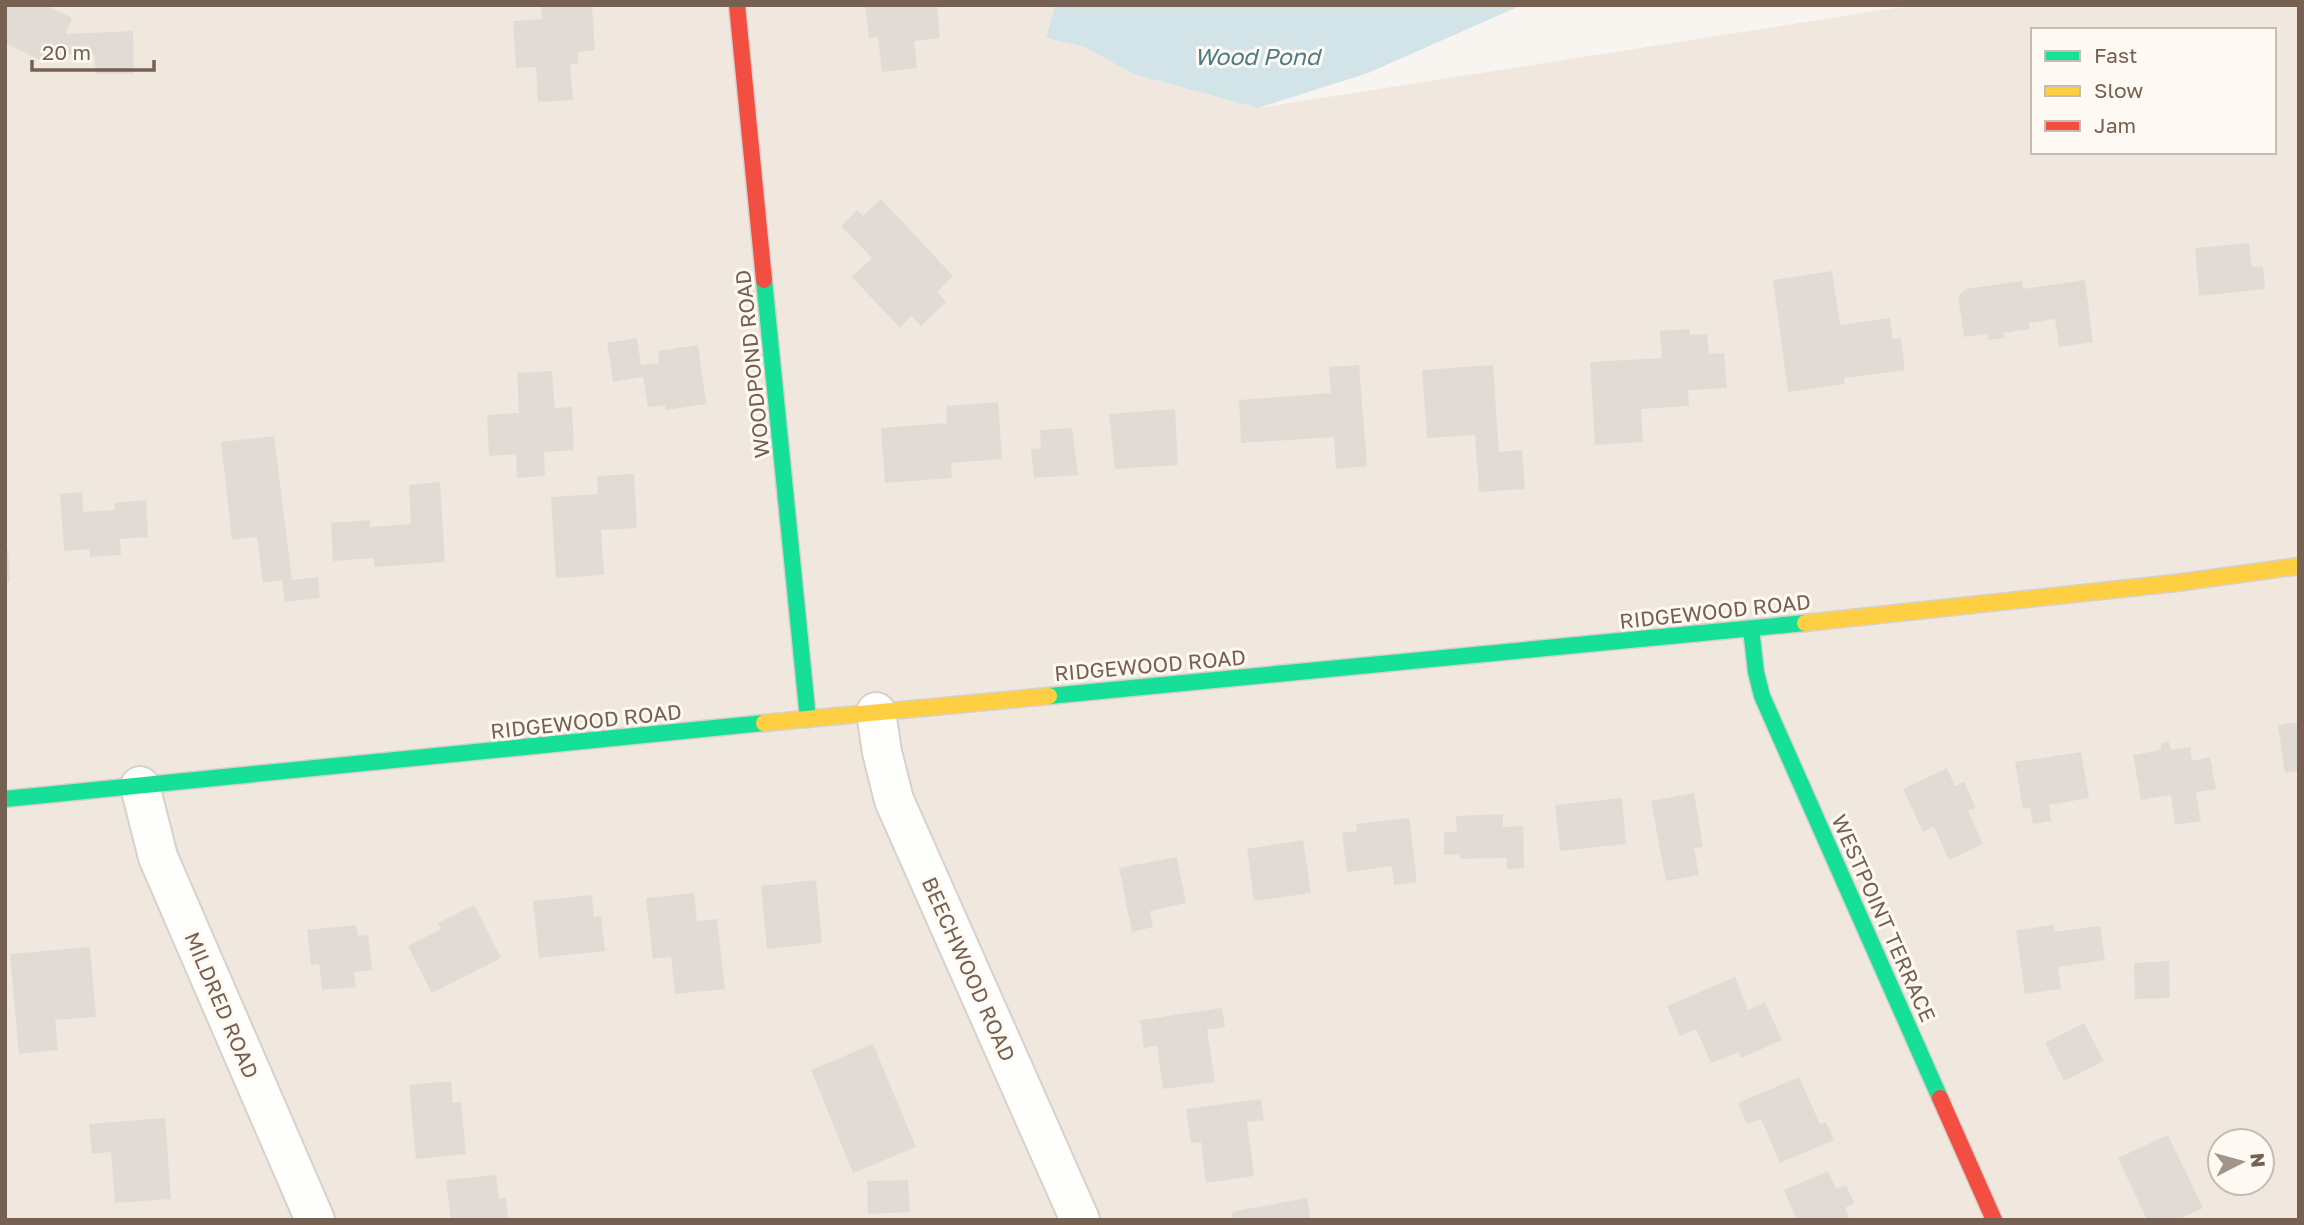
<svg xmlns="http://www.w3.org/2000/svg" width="2304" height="1225" font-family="'Golos Text',sans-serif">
<rect width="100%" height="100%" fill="#f8f5f0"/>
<path fill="#f0e8df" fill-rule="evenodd" d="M5 5H1055L1046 38 1085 47 1133 74 1258 108 1914 5H2299V1220H5ZM2033 30H2274V152H2033ZM2220 1141H2262V1183H2220Z"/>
<path fill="#d2e4e8" d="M1055 5H1522L1368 73 1258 108 1133 74 1085 47 1046 38Z"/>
<g fill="#e2dbd5">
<path d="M5 5H45L72 18 65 34 133 31 134 74H96L94 54 55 55 48 64 5 43Z"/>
<path d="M541 5H592L595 50 578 52V63L570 64 573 100 538 102 536 67 516 68 513 21 542 19Z"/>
<path d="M865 5 937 7 940 38 914 41 917 68 882 72 878 37 869 38Z"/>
<path d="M881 199 953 276 937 292 946 302 921 326 911 316 900 328 852 277 872 258 841 226 857 210 863 216Z"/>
<path d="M2249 243 2252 267 2263 266 2265 289 2199 296 2195 248Z"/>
<path d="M1832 271 1840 325 1890 318 1893 339 1901 338 1905 370 1844 378 1845 384 1788 392 1773 280Z"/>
<path d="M2085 280 2093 342 2059 347 2055 319 2029 323 2030 329 2003 333 2004 338 1988 340 1987 334 1964 337 1958 296 1966 289 2022 281 2023 289Z"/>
<path d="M1690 329V335L1707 334 1709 354 1724 353 1727 388 1688 390 1689 406 1641 409 1643 442 1595 445 1590 362 1662 358 1660 331Z"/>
<path d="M637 338 641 365 659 363 658 351 698 345 706 404 666 410 665 405 648 407 643 377 613 382 607 343Z"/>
<path d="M1359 365 1367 466 1336 469 1334 437 1241 443 1239 400 1331 393 1329 367Z"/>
<path d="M1493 365 1499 452 1522 450 1525 489 1479 492 1475 435 1427 438 1422 370Z"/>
<path d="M552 371 555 408 572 407 574 450 544 452 545 476 517 478 516 454 489 456 487 415 519 413 517 373Z"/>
<path d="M998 402 1002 459 951 463 952 478 885 483 881 428 947 423 946 406Z"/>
<path d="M1175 409 1178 465 1115 469 1109 414Z"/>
<path d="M1072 428 1078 475 1034 478 1031 449 1041 448 1040 430Z"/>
<path d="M274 436 292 580 318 577 320 598 285 602 282 580 263 583 257 537 232 540 221 442Z"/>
<path d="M634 474 637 528 601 530 604 575 556 578 551 497 598 494 597 476Z"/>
<path d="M440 482 445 562 374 567V558L333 561 331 523 370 520V527L411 524 409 485Z"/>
<path d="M82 492 83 512 115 510 114 503 146 500 148 537 120 539 121 555 90 557 89 549 64 551 60 494Z"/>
<path d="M5 550H8L10 582 5 583Z"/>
<path d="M2299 722V771L2285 773 2278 725Z"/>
<path d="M2169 742 2171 750 2190 747 2192 761 2210 757 2216 789 2196 792 2201 821 2175 825 2171 795 2141 800 2133 755 2161 750V743Z"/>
<path d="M2081 752 2089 798 2049 805 2051 821 2033 824 2030 808 2023 809 2015 762Z"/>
<path d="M1947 768 1955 786 1964 782 1976 808 1968 811 1983 844 1949 860 1934 827 1923 832 1903 789Z"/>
<path d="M1694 793 1703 847 1694 848 1699 875 1666 881 1651 801Z"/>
<path d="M1622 798 1626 844 1560 851 1555 805Z"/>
<path d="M1503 814V827L1523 826 1524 868 1507 869V858L1460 859V854L1444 855V832H1457L1456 816Z"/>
<path d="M1409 818 1417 882 1394 885 1392 866 1347 872 1342 833 1357 831 1356 824Z"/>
<path d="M1303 840 1311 893 1254 901 1247 849Z"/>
<path d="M1177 857 1186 903 1150 911 1153 927 1132 932 1119 868Z"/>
<path d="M816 880 822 943 767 949 761 886Z"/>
<path d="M694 893 697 921 717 919 725 989 675 994 671 957 653 959 646 898Z"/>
<path d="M592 895 594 917 601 916 605 951 539 958 533 901Z"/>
<path d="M474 905 501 958 432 993 408 946 441 929 438 923Z"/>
<path d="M356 925 358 936 368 935 372 970 354 972 356 987 322 990 319 964 311 965 307 930Z"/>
<path d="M2054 925 2055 932 2100 926 2105 960 2058 967 2061 989 2025 994 2016 930Z"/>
<path d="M90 947 96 1017 55 1020 58 1050 19 1054 10 954Z"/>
<path d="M2169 961 2170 998 2135 999 2134 963Z"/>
<path d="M1735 977 1748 1010 1765 1002 1782 1040 1741 1058 1739 1052 1711 1063 1696 1029 1680 1036 1667 1006Z"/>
<path d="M1222 1008 1225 1027 1207 1030 1215 1082 1163 1089 1157 1046 1144 1048 1140 1020Z"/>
<path d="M2084 1023 2104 1061 2064 1081 2045 1043Z"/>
<path d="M873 1044 916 1147 853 1173 811 1070Z"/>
<path d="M1799 1077 1820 1124 1826 1122 1834 1140 1780 1163 1761 1119 1747 1124 1738 1103Z"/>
<path d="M451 1081 453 1103 461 1102 466 1154 416 1159 409 1085Z"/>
<path d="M1261 1099 1264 1120 1247 1122 1254 1176 1206 1183 1201 1142 1191 1143 1186 1109Z"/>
<path d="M165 1118 171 1199 115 1203 111 1152 92 1154 89 1124Z"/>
<path d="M2168 1135 2203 1208 2177 1220H2147L2118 1158Z"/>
<path d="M1828 1171 1836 1189 1846 1185 1854 1203 1845 1208 1850 1220H1797L1784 1190Z"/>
<path d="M496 1175 499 1199 506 1198 508 1220H451L446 1180Z"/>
<path d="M908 1180 910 1212 868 1214 867 1181Z"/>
<path d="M1307 1198 1311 1220H1233L1231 1212Z"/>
</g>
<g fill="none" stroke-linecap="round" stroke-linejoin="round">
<g stroke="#d6d1cb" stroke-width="42">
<g id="street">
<path d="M876 712 882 752 894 800 1080 1220"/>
<path d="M140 786 158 857 315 1220"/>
</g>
</g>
<g stroke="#d6d1cb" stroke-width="19">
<g id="fast">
<path d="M764 280 808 719"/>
<path d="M1751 629 1756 672 1762 696 1940 1098"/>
<path d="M1049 696 1805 623"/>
<path d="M5 799 764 723"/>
</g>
</g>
<g stroke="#d6d1cb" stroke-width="19">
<g id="slow">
<path d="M1805 623 2176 583 2299 566"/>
<path d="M764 723 1049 696"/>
</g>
</g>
<g stroke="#d6d1cb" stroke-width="19">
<g id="jam">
<path d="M737 5 764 280"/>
<path d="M1940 1098 1994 1220"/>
</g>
</g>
<use href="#street" stroke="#fefefd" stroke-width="38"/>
<use href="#fast" stroke="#16e098" stroke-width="16"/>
<use href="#slow" stroke="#ffcf43" stroke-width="16"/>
<use href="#jam" stroke="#f24e42" stroke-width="16"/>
</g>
<g text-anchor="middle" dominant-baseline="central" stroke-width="6" stroke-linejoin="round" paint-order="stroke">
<g font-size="21" fill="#756051" stroke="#fefaf3">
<text transform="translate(752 364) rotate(-96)">WOODPOND ROAD</text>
<text transform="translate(1715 611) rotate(-6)">RIDGEWOOD ROAD</text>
<text transform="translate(1150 665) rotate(-5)">RIDGEWOOD ROAD</text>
<text transform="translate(586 721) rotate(-6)">RIDGEWOOD ROAD</text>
<text transform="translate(1884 918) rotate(66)">WESTPOINT TERRACE</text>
<text transform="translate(969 969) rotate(66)">BEECHWOOD ROAD</text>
<text transform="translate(222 1005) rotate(67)">MILDRED ROAD</text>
</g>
<g font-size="23" font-style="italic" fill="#4c7a86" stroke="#fefaf3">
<text x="1257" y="56">Wood Pond</text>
</g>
</g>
<rect width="2304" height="1225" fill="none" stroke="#756051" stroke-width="14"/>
<rect x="2031" y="28" width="245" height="126" fill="#fefaf3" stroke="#c7bcb2" stroke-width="2"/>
<rect x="2045" y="51" width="35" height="10" fill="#16e098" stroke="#c7bcb2" stroke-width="2"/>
<text x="2094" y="63" font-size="21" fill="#756051">Fast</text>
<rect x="2045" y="86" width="35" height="10" fill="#ffcf43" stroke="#c7bcb2" stroke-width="2"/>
<text x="2094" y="98" font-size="21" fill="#756051">Slow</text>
<rect x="2045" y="121" width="35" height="10" fill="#f24e42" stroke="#c7bcb2" stroke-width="2"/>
<text x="2094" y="133" font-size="21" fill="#756051">Jam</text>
<g transform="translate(2241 1162) rotate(84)"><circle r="33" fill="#fefaf3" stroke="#c7bcb2" stroke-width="2"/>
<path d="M0-5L12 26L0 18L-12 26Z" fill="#a39489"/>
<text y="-10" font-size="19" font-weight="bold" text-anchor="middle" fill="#756051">N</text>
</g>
<path d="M32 60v10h122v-10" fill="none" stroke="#756051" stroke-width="3.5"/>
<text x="42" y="60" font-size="21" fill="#756051" stroke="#fefaf3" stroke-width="5" paint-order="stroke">20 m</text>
</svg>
